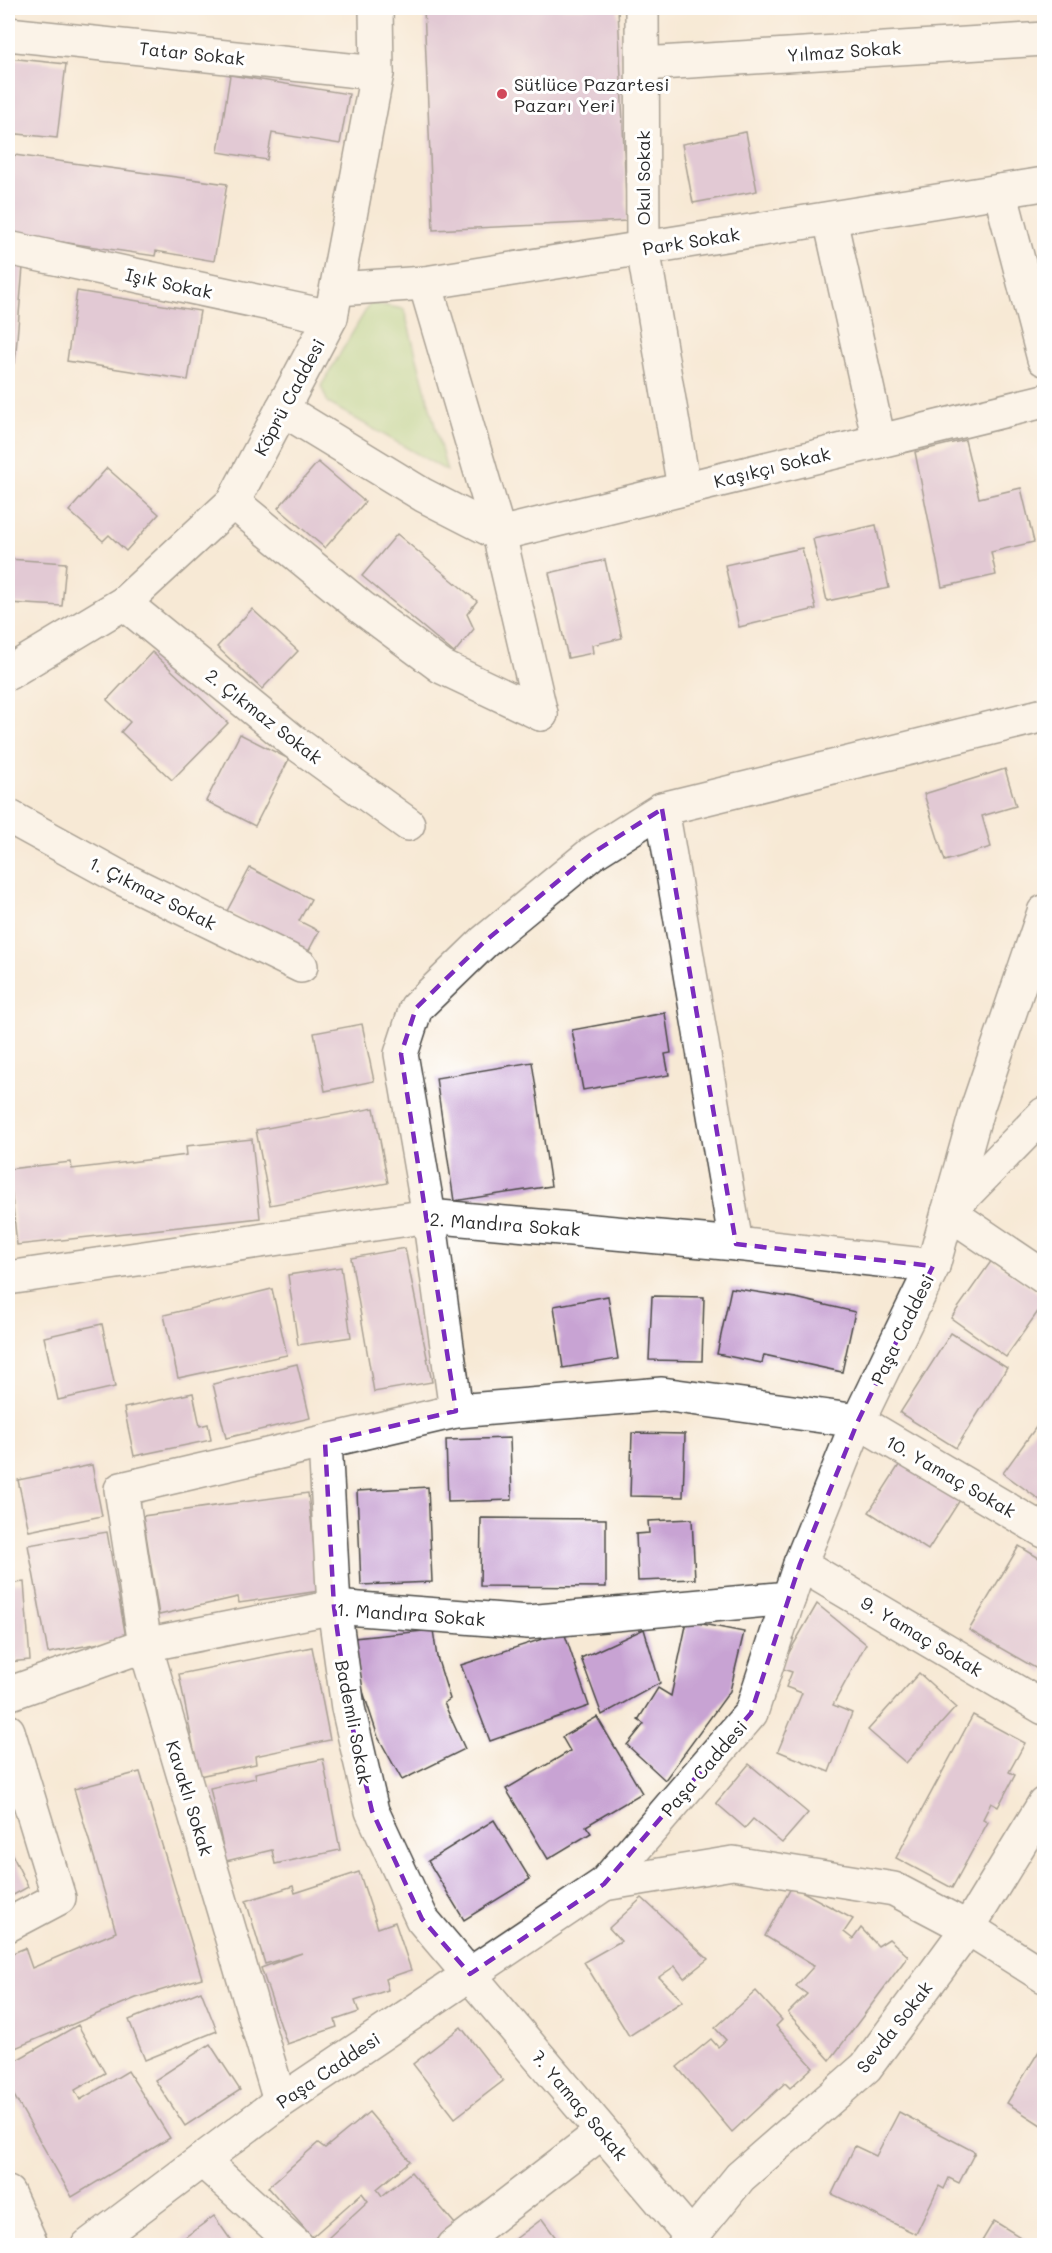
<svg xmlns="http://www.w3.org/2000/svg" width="1052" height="2253" font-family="Mali,sans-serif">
<rect width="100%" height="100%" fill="#fff"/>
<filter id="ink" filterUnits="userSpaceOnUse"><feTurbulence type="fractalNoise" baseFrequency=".0167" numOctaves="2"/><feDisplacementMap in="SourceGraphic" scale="12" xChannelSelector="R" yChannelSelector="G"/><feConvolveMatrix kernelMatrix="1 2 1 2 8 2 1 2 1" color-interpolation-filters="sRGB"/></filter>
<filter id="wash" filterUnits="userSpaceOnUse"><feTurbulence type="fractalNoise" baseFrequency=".008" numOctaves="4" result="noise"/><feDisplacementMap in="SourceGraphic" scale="24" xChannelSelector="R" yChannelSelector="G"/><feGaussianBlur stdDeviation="1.35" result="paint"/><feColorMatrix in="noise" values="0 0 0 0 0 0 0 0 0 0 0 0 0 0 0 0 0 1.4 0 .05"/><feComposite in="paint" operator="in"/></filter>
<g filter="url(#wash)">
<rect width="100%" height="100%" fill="#f7e9d5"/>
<path fill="#a4d17e" stroke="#687e54" stroke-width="1.5" d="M370 303 404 309 447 471 328 403 321 386Z"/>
<g id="blocks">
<g fill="#c8a3d3">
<path d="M424 8H618L627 221 433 230Z"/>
<path d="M8 58 66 64 57 138 8 133Z"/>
<path d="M230 75 349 94 340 144 272 133 267 160 218 152Z"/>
<path d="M746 132 757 191 693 203 682 144Z"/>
<path d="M14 155 227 184 214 261 156 251 155 256 8 234V209Z"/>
<path d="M8 265 23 267 15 363 8 362Z"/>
<path d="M77 291 200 311 188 380 67 361Z"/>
<path d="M965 440 979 498 1021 488 1034 542 991 552 996 575 942 587 915 452Z"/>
<path d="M318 462 365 502 325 548 278 508Z"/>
<path d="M107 468 159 514 126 551 109 535 103 541 69 511Z"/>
<path d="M876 525 889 588 827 601 813 539Z"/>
<path d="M397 534 477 601 467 614 474 629 454 653 362 576Z"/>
<path d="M802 548 816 609 739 627 725 565Z"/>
<path d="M8 559 66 563 62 606 8 603Z"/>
<path d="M605 560 622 638 592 645 593 653 568 658 549 573Z"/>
<path d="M252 609 298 651 262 689 217 647Z"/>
<path d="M152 652 228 723 172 780 121 732 130 722 107 700Z"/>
<path d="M240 734 289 759 255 826 206 801Z"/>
<path d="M1005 769 1016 806 982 816 991 847 945 861 924 794Z"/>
<path d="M250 868 311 899 299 921 319 931 308 952 227 911Z"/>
<path d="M665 1013 671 1053 665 1054 669 1075 583 1090 572 1030Z"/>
<path d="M362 1024 374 1081 325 1091 314 1033Z"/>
<path d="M532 1062 551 1186 454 1201 436 1078Z"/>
<path d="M374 1108 388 1183 270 1205 256 1130Z"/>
<path d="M252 1139 260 1218 17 1245 9 1169 71 1162 72 1169 130 1162 187 1155 186 1146Z"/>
<path d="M405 1248 432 1382 374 1392 351 1258Z"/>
<path d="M992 1260 1044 1297V1303L1006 1357 951 1318Z"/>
<path d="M341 1267 351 1337 298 1345 288 1275Z"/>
<path d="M731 1288 796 1298 855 1312 842 1372 764 1355 762 1363 717 1354Z"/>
<path d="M272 1289 287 1355 178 1378 164 1315Z"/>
<path d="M608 1296 618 1359 563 1368 554 1306Z"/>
<path d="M652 1296 704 1297 702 1361 649 1360Z"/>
<path d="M102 1324 115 1387 58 1400 44 1337Z"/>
<path d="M951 1333 1007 1368 956 1448 900 1413Z"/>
<path d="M297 1364 310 1418 226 1438 213 1384Z"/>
<path d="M193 1393 200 1426 208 1424 211 1440 134 1456 124 1408Z"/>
<path d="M1044 1416V1503L1003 1473Z"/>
<path d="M632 1433 685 1434 683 1497 630 1496Z"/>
<path d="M510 1438 512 1500 448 1502 446 1440Z"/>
<path d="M901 1462 960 1500 928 1550 869 1512Z"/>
<path d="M92 1465 102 1516 29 1531 18 1480Z"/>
<path d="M428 1487 432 1582 361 1585 357 1491Z"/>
<path d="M308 1493 319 1591 239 1603 238 1597 159 1615 143 1516Z"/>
<path d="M481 1518 606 1519V1587L480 1586Z"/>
<path d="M692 1519 695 1579 638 1581 636 1534 649 1533 648 1521Z"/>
<path d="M107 1532 126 1638 48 1653 28 1545Z"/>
<path d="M1019 1546 1044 1561V1673L969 1630Z"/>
<path d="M24 1582 30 1660 8 1662V1584Z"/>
<path d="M817 1604 866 1644 833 1705 852 1713 829 1772 778 1751 802 1693 786 1687 792 1672 780 1668Z"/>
<path d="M687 1621 744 1632 730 1691 665 1780 627 1745 644 1724 638 1720 658 1688 671 1696Z"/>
<path d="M644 1629 660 1683 602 1715 581 1658Z"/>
<path d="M433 1630 437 1657 450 1699 444 1703 465 1749 402 1780 378 1737 358 1676 354 1638Z"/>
<path d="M564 1632 589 1706 490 1741 461 1665Z"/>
<path d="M312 1647 330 1740 255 1756 256 1764 199 1776 179 1674Z"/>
<path d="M919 1673 956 1707 906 1763 868 1730Z"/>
<path d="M973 1715 1025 1743 1009 1772 1015 1775 998 1807 991 1803 983 1819 988 1822 952 1888 896 1858Z"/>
<path d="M597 1717 642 1793 586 1826 591 1833 548 1859 506 1789 570 1751 562 1737Z"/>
<path d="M323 1759 340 1850 275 1864 272 1850 226 1861 210 1788 256 1778 255 1773Z"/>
<path d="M749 1764 808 1813 782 1843 753 1819 745 1828 716 1803Z"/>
<path d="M140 1772 202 1978 136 1998 8 2051V1955L25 1948 32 1968 116 1932 74 1789Z"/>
<path d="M494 1820 530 1879 464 1920 428 1861Z"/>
<path d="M8 1846 28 1887 8 1898Z"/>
<path d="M359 1872 378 1928 395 1922 411 1970 385 1979 388 1990 355 2001 359 2012 335 2020 337 2027 287 2044 261 1968 302 1953 265 1964 246 1901 293 1886 295 1893Z"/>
<path d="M792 1886 853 1919 844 1932 853 1939 861 1928 878 1946 889 1939 908 1956 830 2060 788 2013 807 1994 796 1986 814 1966 765 1936Z"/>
<path d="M642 1898 708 1959 684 1978 675 1966 659 1977 683 2001 629 2036 584 1962 621 1941 609 1928Z"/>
<path d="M1044 1909V1926L1038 1922Z"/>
<path d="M201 1991 217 2031 145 2060 129 2020Z"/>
<path d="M756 1991 782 2020 776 2026 813 2067 790 2088 785 2083 732 2132 677 2067 711 2039 718 2047 726 2040 715 2028Z"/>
<path d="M78 2025 105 2073 75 2090 80 2100 128 2071 170 2138 72 2197 8 2085V2065Z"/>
<path d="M461 2027 503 2081 455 2118 413 2064Z"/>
<path d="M1044 2043V2127L1007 2103Z"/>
<path d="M210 2044 240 2090 185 2126 155 2080Z"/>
<path d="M369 2112 410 2161 377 2189 382 2196 411 2172 455 2224 430 2246H334L328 2238 368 2201 362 2193 312 2237 268 2187 318 2143 325 2148Z"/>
<path d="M899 2112 975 2152 959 2183 949 2178 944 2189 939 2186 916 2234 832 2194 855 2146 876 2156Z"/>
<path d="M214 2216 235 2246H173Z"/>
<path d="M542 2219 562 2246H506Z"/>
<path d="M994 2221 1035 2246H979Z"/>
</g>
</g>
</g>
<g filter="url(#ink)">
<use href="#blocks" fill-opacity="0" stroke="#4a4844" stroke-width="1.5"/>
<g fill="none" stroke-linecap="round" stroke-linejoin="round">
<g stroke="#4a4844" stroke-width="36">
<g id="street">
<path d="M642 8 643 248 684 488"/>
<path d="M8 34 377 73"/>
<path d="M643 64 1044 39"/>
<path d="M1000 191 1044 359"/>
<path d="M830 219 879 441"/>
<path d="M8 248 331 317"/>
<path d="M425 283 499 534 541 714"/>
<path d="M337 289 425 283 1044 184"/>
<path d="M282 409 423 495 499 534 1044 401"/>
<path d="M233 502 361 607 442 667 541 714"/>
<path d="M124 603 293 741 408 824"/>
<path d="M8 673 124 603 233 502 331 317 377 73 376 8"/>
<path d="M1044 715 662 809 591 854 484 942 416 1008 401 1054 429 1216 456 1411 662 1394 858 1421 1044 1531"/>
<path d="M662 809 736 1244"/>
<path d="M8 816 121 878 301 966"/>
<path d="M1044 1114 948 1212 1044 1277"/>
<path d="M8 1278 429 1216 736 1244 933 1266"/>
<path d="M325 1442 334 1607 348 1708 372 1811 422 1919 690 2235"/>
<path d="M800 1564 1044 1708"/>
<path d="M8 1694 145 1645 334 1607 528 1622 789 1598"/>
<path d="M8 1731 59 1898 8 1925"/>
<path d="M604 1884 733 1863 894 1889 968 1928 1044 1976"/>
<path d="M280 2101 145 1645 121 1489 456 1411"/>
<path d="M202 2160 297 2246"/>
<path d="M8 2193 32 2246"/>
<path d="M88 2246 271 2108 604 1884 751 1713 800 1564 858 1421 933 1266 978 1106 1044 912"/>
<path d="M454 2246 602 2132"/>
<path d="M684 2246 740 2177 866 2067 968 1928 1044 1804"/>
</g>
</g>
<use href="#street" stroke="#fff" stroke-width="33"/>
</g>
</g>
<path d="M0 0H1052V2253H0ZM662 809 736 1244 933 1266 858 1421 800 1564 751 1713 604 1884 470 1974 422 1919 372 1811 348 1708 334 1607 325 1442 456 1411 401 1054 416 1008 484 942 591 854Z" fill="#f7e9d5" fill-opacity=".55" fill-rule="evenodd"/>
<path fill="none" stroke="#7b2cbf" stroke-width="4.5" stroke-dasharray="12 8" stroke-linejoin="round" d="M662 809 736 1244 933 1266 858 1421 800 1564 751 1713 604 1884 470 1974 422 1919 372 1811 348 1708 334 1607 325 1442 456 1411 401 1054 416 1008 484 942 591 854Z"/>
<circle fill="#d1495b" stroke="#fff" stroke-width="2" cx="502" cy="94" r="6"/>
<g text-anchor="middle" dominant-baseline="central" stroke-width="6" stroke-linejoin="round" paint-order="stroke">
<g font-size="18" fill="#2b2b2b" stroke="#fff">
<text transform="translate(844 51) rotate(-4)">Yılmaz Sokak</text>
<text transform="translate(192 53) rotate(6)">Tatar Sokak</text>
<text transform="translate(643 178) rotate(-90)">Okul Sokak</text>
<text transform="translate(691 241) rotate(-9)">Park Sokak</text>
<text transform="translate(169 283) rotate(12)">Işık Sokak</text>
<text transform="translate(289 397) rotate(-62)">Köprü Caddesi</text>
<text transform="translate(772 467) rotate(-14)">Kaşıkçı Sokak</text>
<text transform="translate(264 716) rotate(38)">2. Çıkmaz Sokak</text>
<text transform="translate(153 893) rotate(27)">1. Çıkmaz Sokak</text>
<text transform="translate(505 1224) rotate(4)">2. Mandıra Sokak</text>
<text transform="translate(902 1329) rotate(-64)">Paşa Caddesi</text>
<text transform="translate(951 1476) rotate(30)">10. Yamaç Sokak</text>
<text transform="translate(411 1614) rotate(4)">1. Mandıra Sokak</text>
<text transform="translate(922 1636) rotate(31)">9. Yamaç Sokak</text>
<text transform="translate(354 1722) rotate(79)">Bademli Sokak</text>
<text transform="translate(704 1768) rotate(-49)">Paşa Caddesi</text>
<text transform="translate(190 1798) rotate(73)">Kavaklı Sokak</text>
<text transform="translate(894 2027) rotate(-52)">Sevda Sokak</text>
<text transform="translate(328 2070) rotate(-34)">Paşa Caddesi</text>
<text transform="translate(580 2105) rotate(50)">7. Yamaç Sokak</text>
</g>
<g font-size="18" fill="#2b2b2b" stroke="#fff" text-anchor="start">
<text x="514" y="84">Sütlüce Pazartesi<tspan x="514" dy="21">Pazarı Yeri</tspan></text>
</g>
</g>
<rect width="1052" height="2253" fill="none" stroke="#fff" stroke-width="30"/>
</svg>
